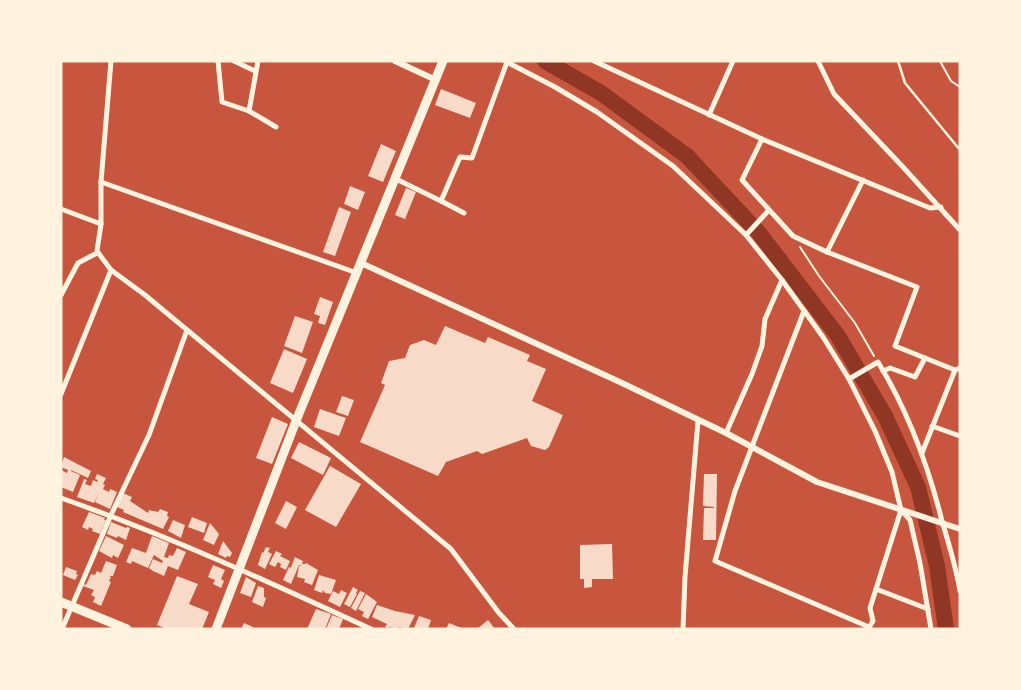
<svg xmlns="http://www.w3.org/2000/svg" width="1021" height="690" font-family="Helvetica,sans-serif">
<rect width="100%" height="100%" fill="#c8553d"/>
<g fill="none" stroke-linecap="round" stroke-linejoin="round">
<path stroke="#8f3625" stroke-width="16" d="M545 61 601 93 687 156 759 233 838 336 885 416 918 487 937 566 946 629"/>
</g>
<g fill="#f7dbc8">
<path d="M441 89 476 103 470 118 435 105Z"/>
<path d="M381 144 396 151 383 182 368 176Z"/>
<path d="M350 186 365 192 358 210 344 204Z"/>
<path d="M406 188 416 192 405 219 395 215Z"/>
<path d="M339 207 351 212 335 256 323 252Z"/>
<path d="M320 297 333 302 325 325 318 323 320 316 314 314Z"/>
<path d="M295 316 313 322 302 353 284 346Z"/>
<path d="M445 326 485 343 488 337 530 355 527 361 546 369 532 401 563 415 549 447 545 450 531 446 527 438 482 454 477 451 446 462 438 476 360 442 385 385 381 383 389 361 405 358 410 345 424 340 436 345Z"/>
<path d="M284 349 307 359 293 393 270 383Z"/>
<path d="M342 396 354 400 348 416 336 412Z"/>
<path d="M320 409 346 418 339 436 314 427Z"/>
<path d="M272 417 288 424 272 464 256 458Z"/>
<path d="M299 442 331 458 323 475 291 458Z"/>
<path d="M64 457 91 471 88 478 71 470V471L80 475 73 492 61 487V470L67 473 68 470 61 467Z"/>
<path d="M330 466 361 484 336 527 305 510Z"/>
<path d="M97 474 106 478 103 484 105 485 103 489 109 492 110 489 117 492 110 509 95 502 99 493 94 503 77 497 84 479 87 480 85 484 91 486 93 480 97 482 98 480 95 479Z"/>
<path d="M704 474H717L716 540H703L704 508H714V507L703 506Z"/>
<path d="M123 493 132 497 130 501 148 513 149 510 158 512 160 509 168 512 167 516 169 517 163 529 123 512 124 510 117 507Z"/>
<path d="M286 501 297 507 286 529 275 523Z"/>
<path d="M89 512 105 518 104 520H106L100 534 92 531 93 529 89 527 88 530 82 527Z"/>
<path d="M192 517 207 523 204 533 188 527Z"/>
<path d="M173 520 185 525 181 538 168 531Z"/>
<path d="M111 522 126 528 127 527 130 528 126 540 118 536 117 538 107 534Z"/>
<path d="M210 523 219 534 214 545 203 540Z"/>
<path d="M106 536 124 545 118 558 113 555 112 558 99 551Z"/>
<path d="M152 536 169 543 164 557 168 558 169 555 173 556 177 548 186 552 178 570 168 566 164 576 153 571 149 568 153 559 162 563 163 561 154 555 148 568 132 561 131 564 126 562 132 548 146 553Z"/>
<path d="M223 541 232 553 230 557 227 556 226 558 218 554Z"/>
<path d="M612 544 613 579H592V587L584 588V579H580V545Z"/>
<path d="M266 547 270 548 268 552 272 554 265 569 258 565 262 552 263 553Z"/>
<path d="M276 551 282 554 280 556 290 561 286 570 280 567 281 564 278 562 275 567 269 564Z"/>
<path d="M295 557 303 561 302 564H305L306 563 318 570 312 585 304 582 305 579 297 577 299 566H302L299 565 291 584 283 580 289 567 292 568 291 567Z"/>
<path d="M106 561 117 565 113 576H109L111 577 109 581 111 582 101 606 93 602 95 597 91 595 94 590 83 586 84 584 86 585 91 574 95 575 97 571 101 573Z"/>
<path d="M213 565 225 570 221 579 224 581 221 588 213 584 215 580 208 577Z"/>
<path d="M66 567 77 571 76 574 78 575 75 580 63 575Z"/>
<path d="M319 575 336 580 331 594 325 593 323 590 322 593 314 590Z"/>
<path d="M177 576 198 584 189 604 209 612 202 629H167L157 625Z"/>
<path d="M246 577 256 583 251 597 240 593Z"/>
<path d="M258 586 264 588V597L266 598 263 607 252 602Z"/>
<path d="M353 587 358 590 356 593 357 594 350 607 344 604Z"/>
<path d="M341 590 347 593 340 607 328 601 333 591 339 594Z"/>
<path d="M360 591 365 593 356 611 351 608Z"/>
<path d="M366 594 377 602 368 619 362 616 364 612 358 609Z"/>
<path d="M377 605 395 611 415 615 408 629 399 627 398 629 389 627 388 628 385 627 387 624 372 617Z"/>
<path d="M316 609 331 614 325 629H307Z"/>
<path d="M332 615 343 619 339 629H326Z"/>
<path d="M419 616 431 620 428 629 414 628Z"/>
<path d="M488 620 495 629H477Z"/>
<path d="M244 623 253 627 252 629H241Z"/>
<path d="M449 623 464 629H446Z"/>
</g>
<g fill="none" stroke-linecap="round" stroke-linejoin="round">
<g stroke="#fff3e0" stroke-width="2">
<path d="M940 61 951 81 960 87"/>
<path d="M800 247 819 276 855 323 874 356"/>
</g>
<path stroke="#fff3e0" stroke-width="2.5" d="M898 61 905 83 960 150"/>
<g stroke="#fff3e0" stroke-width="5">
<path d="M111 61 101 182V224L97 251 111 270 145 295 451 549 499 613 514 629"/>
<path d="M218 61 222 102 249 111 276 127"/>
<path d="M234 61 255 71"/>
<path d="M505 61 555 87 597 112 673 166 746 235 782 280 823 337 849 379 875 431 892 472 901 510 910 520 920 563 931 629"/>
<path d="M594 61 762 139 930 208 941 207"/>
<path d="M818 61 834 94 903 167 960 230"/>
<path d="M249 111 258 61"/>
<path d="M709 115 733 61"/>
<path d="M762 139 742 180 793 236 827 252 917 287 895 346 955 370 960 368"/>
<path d="M396 179 441 201 460 157 472 158 507 62"/>
<path d="M101 182 357 273"/>
<path d="M441 201 464 213"/>
<path d="M61 209 101 224"/>
<path d="M746 235 769 210"/>
<path d="M827 252 863 180"/>
<path d="M61 295 78 263 97 253"/>
<path d="M804 311 735 491 715 561 869 627"/>
<path d="M883 371 890 368 915 377 925 358"/>
<path d="M849 379 878 362C908 411 928 465 942 521 949 544 956 567 960 591"/>
<path d="M61 394 111 270"/>
<path d="M932 426 960 436"/>
<path d="M726 433 752 374 762 346 765 319 782 280"/>
<path d="M922 453 955 370"/>
<path d="M61 498C167 535 269 582 371 629"/>
<path d="M876 589 928 609"/>
<path d="M62 629 111 515 149 435 187 330"/>
<path d="M683 629 685 577 698 421"/>
<path d="M868 629 873 621 870 608 901 510"/>
</g>
<g stroke="#fff3e0" stroke-width="6">
<path d="M395 61 436 80"/>
<path d="M361 263 622 383 726 433 817 482 960 529"/>
</g>
<path stroke="#fff3e0" stroke-width="9" d="M216 629 296 421 443 61"/>
<path stroke="#fff3e0" stroke-width="9" d="M61 602 127 629"/>
</g>
<rect width="1021" height="690" fill="none" stroke="#fff3e0" stroke-width="125"/>
</svg>
